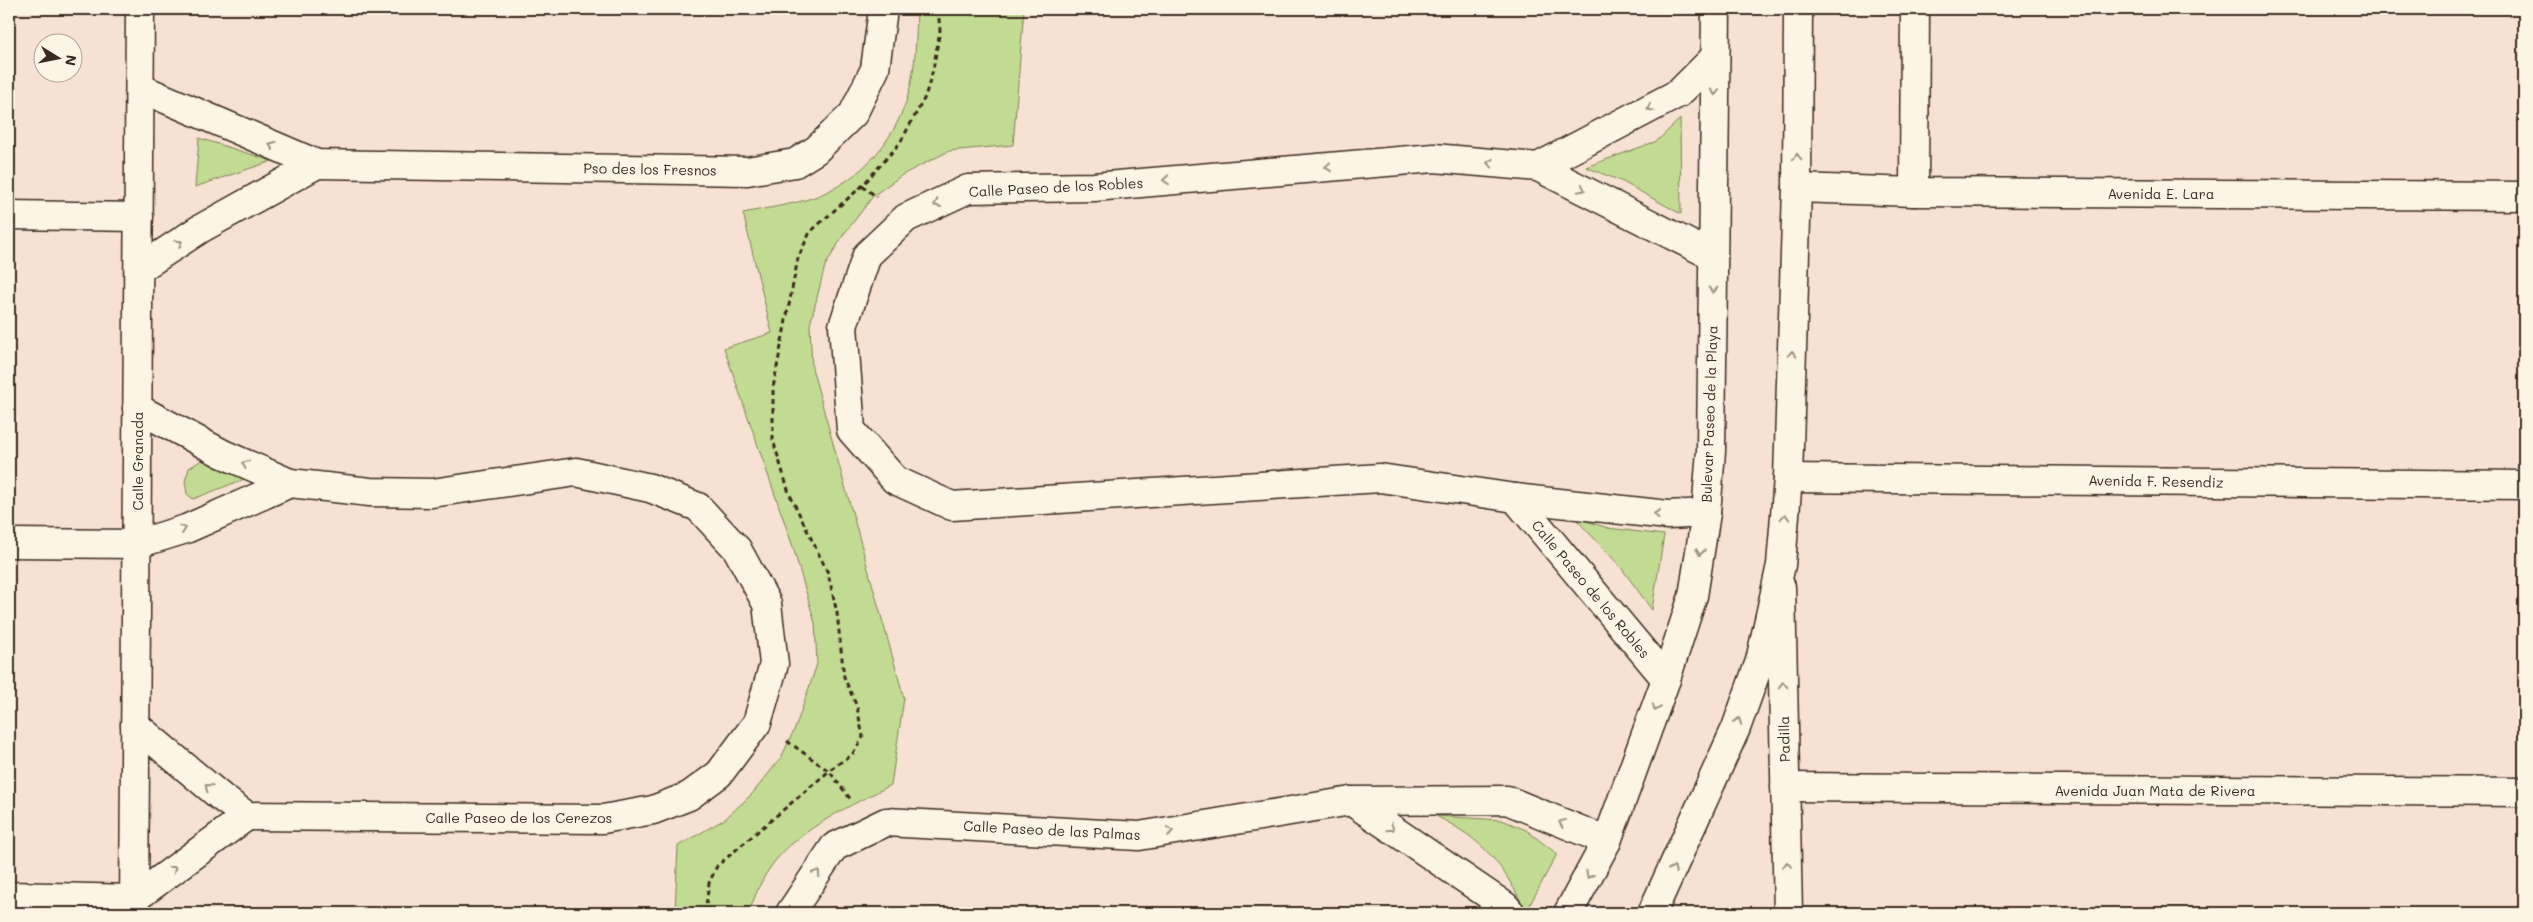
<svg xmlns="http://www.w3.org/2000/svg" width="2533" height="922" font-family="Mali,sans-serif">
<rect width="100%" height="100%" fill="#f7e1d2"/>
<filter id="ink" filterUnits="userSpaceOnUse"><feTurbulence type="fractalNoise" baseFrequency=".02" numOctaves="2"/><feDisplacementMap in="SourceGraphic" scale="10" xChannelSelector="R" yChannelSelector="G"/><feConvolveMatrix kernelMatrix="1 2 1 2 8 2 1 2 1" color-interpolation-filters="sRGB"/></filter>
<g filter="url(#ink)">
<g fill="#c2db92" stroke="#7e8258">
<path d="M917 9H1024L1013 145 949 151 902 175 874 195 844 234 825 266 810 325 812 368 904 698 891 785C852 805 803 827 775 861 762 877 755 895 749 913H675L678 846 725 819 752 794 781 758 796 726 817 664 815 623 792 544 724 348 772 333 743 213C762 209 783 206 802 201 855 187 895 144 909 92 916 65 916 36 917 9Z"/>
<path d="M1680 119 1681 214 1623 182 1586 167 1657 141Z"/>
<path d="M199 138 272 161 195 187Z"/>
<path d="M202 460 247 478 193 499 187 494 185 481 189 468Z"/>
<path d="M1574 517 1608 528 1664 535 1652 610 1620 566Z"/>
<path d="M1436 816 1502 820 1526 830 1557 854 1526 912C1503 864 1484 840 1436 816Z"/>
</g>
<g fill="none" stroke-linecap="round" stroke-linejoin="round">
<g stroke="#3b2a1e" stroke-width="31">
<g id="minor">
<path d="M140 88 317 164 747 171 795 163 816 150 853 114 875 69 883 9"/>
<path d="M1538 167 1679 93 1715 57"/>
<path d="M1797 188 1914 192 2524 196"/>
<path d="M1914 192 1915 9"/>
<path d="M9 215 139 217"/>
<path d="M139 269 200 229 317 164"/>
<path d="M137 408 223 454 290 483 370 492 432 493 576 472 650 488 698 507 737 549 767 604 774 664 757 723 719 774 689 796 653 810 603 819 247 816"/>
<path d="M1788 478 2524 485"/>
<path d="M1515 498 1668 515 1706 513"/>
<path d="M9 543 137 544 186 529 290 483"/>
<path d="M1781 587 1788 913"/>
<path d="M1666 679 1515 498 1380 478 952 506 895 480 851 430 843 326 867 255 906 218 968 189 1094 187 1434 158 1538 167 1713 256"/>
<path d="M135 725 221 797 247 816"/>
<path d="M1785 787 2524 792"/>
<path d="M1351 801 1507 800 1607 841"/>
<path d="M9 896 134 899 247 816"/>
<path d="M134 913 140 9"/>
<path d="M790 913 834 847 886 822 1139 836 1351 801 1505 906 1511 913"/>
</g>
</g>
<g stroke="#3b2a1e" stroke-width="31">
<g id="secondary">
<path d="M1568 913 1607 841 1666 679 1693 596 1706 513 1711 451 1716 9"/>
<path d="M1652 913 1736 728 1760 661 1781 565 1788 478 1797 188 1798 9"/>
</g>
</g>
<g stroke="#3b2a1e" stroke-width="3" stroke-dasharray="5 4" stroke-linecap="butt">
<path d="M862 186 877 197"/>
<path d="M787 741 829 771 852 801"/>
<path d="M705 913 709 883 717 866 835 766 852 755 863 737 857 707 844 677 837 613 828 573 789 493 773 440V388L798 258 810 232 862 186 900 143 925 97 933 70 940 30 938 9"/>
</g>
<use href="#minor" stroke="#fcf5e5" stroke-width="28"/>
<use href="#secondary" stroke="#fcf5e5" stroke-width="28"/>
</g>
<defs><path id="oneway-chevron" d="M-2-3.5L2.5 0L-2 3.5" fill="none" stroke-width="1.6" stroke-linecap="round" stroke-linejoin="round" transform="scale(1.25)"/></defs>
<g stroke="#9c9082">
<use href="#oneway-chevron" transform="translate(1715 92) rotate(91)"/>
<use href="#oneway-chevron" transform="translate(1650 108) rotate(152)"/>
<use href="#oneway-chevron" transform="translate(272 145) rotate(-157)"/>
<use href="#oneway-chevron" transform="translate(1797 157) rotate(-90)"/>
<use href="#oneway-chevron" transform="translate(1490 163) rotate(-175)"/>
<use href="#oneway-chevron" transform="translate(1328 167) rotate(175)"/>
<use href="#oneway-chevron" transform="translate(1166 180) rotate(175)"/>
<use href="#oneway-chevron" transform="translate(1582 189) rotate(27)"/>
<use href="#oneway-chevron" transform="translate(937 204) rotate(156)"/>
<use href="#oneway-chevron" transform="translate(179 243) rotate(-33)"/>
<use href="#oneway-chevron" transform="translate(1713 290) rotate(91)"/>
<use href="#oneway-chevron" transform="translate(1792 354) rotate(-88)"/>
<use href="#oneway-chevron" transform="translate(245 464) rotate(-157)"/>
<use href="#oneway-chevron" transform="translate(1657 514) rotate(-174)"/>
<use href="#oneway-chevron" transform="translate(1785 517) rotate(-86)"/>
<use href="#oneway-chevron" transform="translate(183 529) rotate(-19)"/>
<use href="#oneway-chevron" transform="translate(1700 552) rotate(99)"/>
<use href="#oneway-chevron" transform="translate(1783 685) rotate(-91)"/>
<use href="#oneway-chevron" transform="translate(1656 708) rotate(110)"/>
<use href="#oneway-chevron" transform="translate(1738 721) rotate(-70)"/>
<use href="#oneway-chevron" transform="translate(208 787) rotate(-140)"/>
<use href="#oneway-chevron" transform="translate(1562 823) rotate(-158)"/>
<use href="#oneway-chevron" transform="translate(1391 828) rotate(34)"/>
<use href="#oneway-chevron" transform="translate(1170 831) rotate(-9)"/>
<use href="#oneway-chevron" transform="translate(1787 865) rotate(-91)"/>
<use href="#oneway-chevron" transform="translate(173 869) rotate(-37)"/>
<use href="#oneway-chevron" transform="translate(1673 869) rotate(-66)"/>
<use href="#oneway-chevron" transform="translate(817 873) rotate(-57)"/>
<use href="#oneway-chevron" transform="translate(1589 875) rotate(119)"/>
</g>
</g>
<g text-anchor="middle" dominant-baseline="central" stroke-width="5" stroke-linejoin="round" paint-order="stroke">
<g font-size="14" fill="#3b2a1e" stroke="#fcf5e5">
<text transform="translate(650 169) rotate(1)">Pso des los Fresnos</text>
<text transform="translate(1056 187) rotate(-3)">Calle Paseo de los Robles</text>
<text x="2161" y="193">Avenida E. Lara</text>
<text transform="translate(1709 414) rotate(-88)">Bulevar Paseo de la Playa</text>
<text transform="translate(137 461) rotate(-90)">Calle Granada</text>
<text transform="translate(2156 481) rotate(1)">Avenida F. Resendiz</text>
<text transform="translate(1591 589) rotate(50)">Calle Paseo de los Robles</text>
<text transform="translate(1784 739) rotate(-91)">Padilla</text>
<text x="2155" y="790">Avenida Juan Mata de Rivera</text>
<text x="519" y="817">Calle Paseo de los Cerezos</text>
<text transform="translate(1052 830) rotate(3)">Calle Paseo de las Palmas</text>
</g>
</g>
<rect width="2533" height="922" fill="none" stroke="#fcf5e5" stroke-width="30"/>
<rect x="15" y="15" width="2503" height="892" fill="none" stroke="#3b2a1e" stroke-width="2" filter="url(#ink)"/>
<g transform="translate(58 58) rotate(100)"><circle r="24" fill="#fcf5e5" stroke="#afa495"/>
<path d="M0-4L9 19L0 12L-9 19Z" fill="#3b2a1e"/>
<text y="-8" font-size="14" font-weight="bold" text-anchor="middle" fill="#3b2a1e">N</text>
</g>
</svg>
